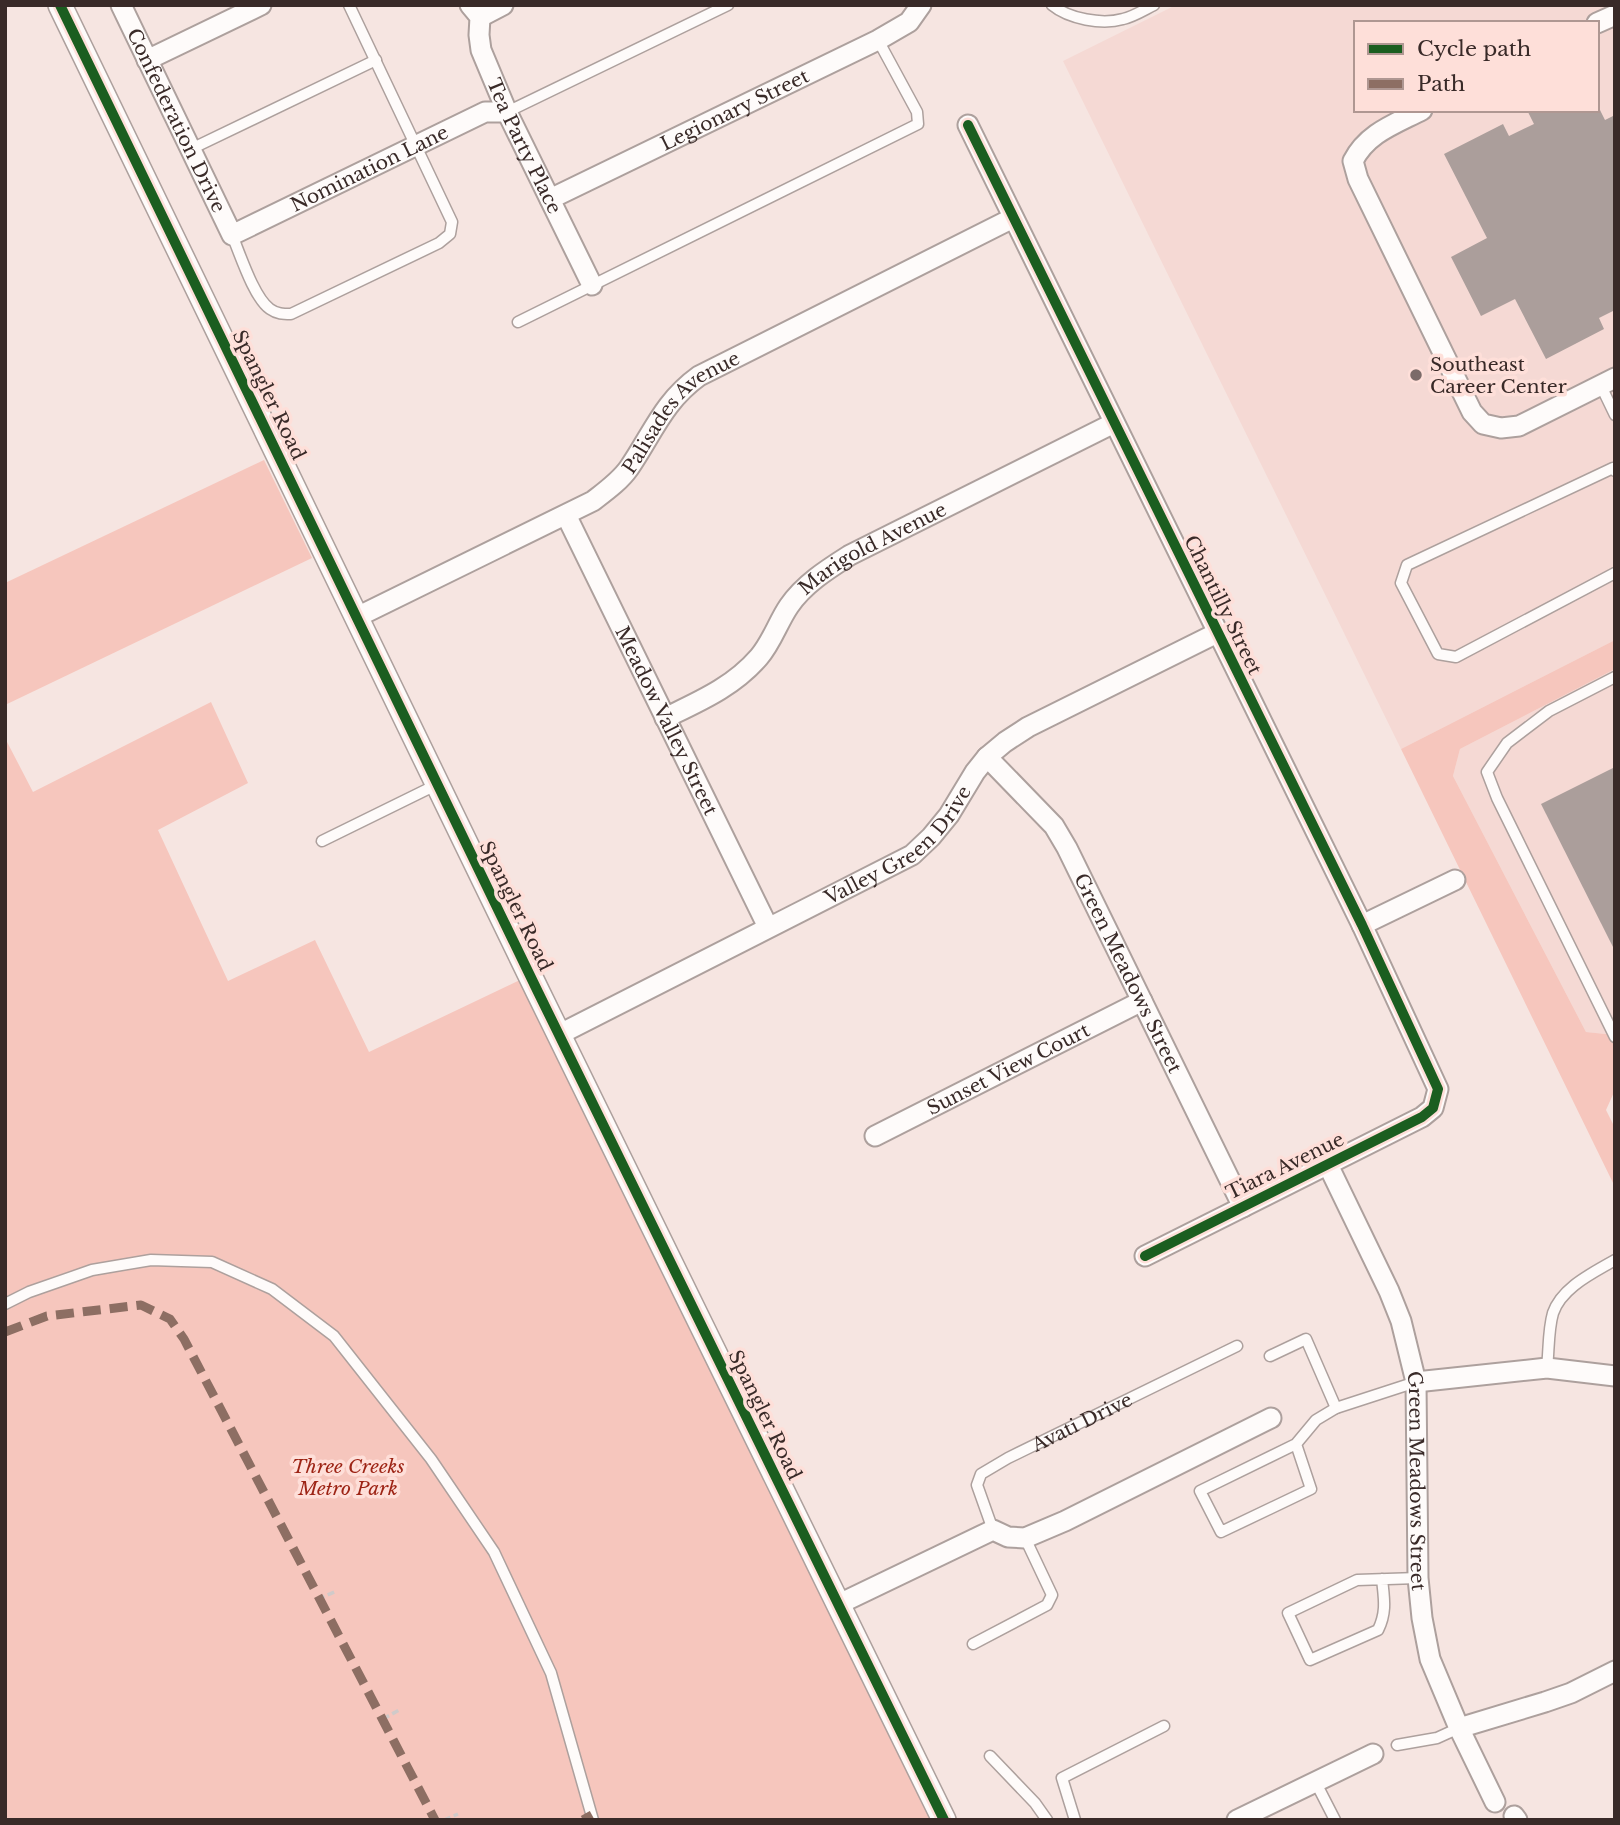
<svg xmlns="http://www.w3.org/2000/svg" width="1620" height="1825" font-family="'Libre Baskerville',serif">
<rect width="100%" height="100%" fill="#f6e5e1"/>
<g fill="#f5d9d4" fill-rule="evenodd">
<path d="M1176 5H1615V640L1401 749 1063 61ZM1356 23H1597V110H1356Z"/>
<path d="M1615 669V1035L1586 1032 1453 776 1460 749Z"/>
</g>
<g fill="#f6c6bd">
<path d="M264 460 312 558 5 705V583Z"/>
<path d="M1615 640V669L1460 749 1453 776 1586 1032 1615 1035V1090L1606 1110 1615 1128V1187L1401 749Z"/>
<path d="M211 702 248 783 158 830 228 981 315 940 369 1052 522 979 931 1820H5V738L33 792Z"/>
</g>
<g fill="#ab9e9b">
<path d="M1527 110H1600L1605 120 1615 115V310L1599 318 1604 329 1546 359 1515 299 1481 316 1451 257 1487 238 1444 154 1503 124 1509 136 1534 124Z"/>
<path d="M1615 767V951L1541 804Z"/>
</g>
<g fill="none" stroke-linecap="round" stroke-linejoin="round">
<g stroke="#ada09d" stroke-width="13">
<g id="service">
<path d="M1052 5C1069 19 1102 25 1123 19 1133 17 1144 10 1154 5"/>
<path d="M507 112 728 5"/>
<path d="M191 149 376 60"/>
<path d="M232 235C240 254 254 298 270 309 277 314 283 314 291 314L439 243 450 234 452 222 349 5"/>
<path d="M518 322 918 124 917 112 878 40"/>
<path d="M1601 386 1615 415"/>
<path d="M1615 471 1613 468 1407 565 1401 583 1438 654 1456 657 1615 573"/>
<path d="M1615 677 1549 711 1507 743 1487 772 1497 798 1615 1037"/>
<path d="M322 841 438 784"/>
<path d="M5 1304 29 1292 92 1270 151 1260 212 1262 272 1289 334 1336 431 1459 494 1552 551 1673 593 1820"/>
<path d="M1270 1356 1306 1339 1336 1408"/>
<path d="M1547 1368C1549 1351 1548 1330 1553 1313 1562 1287 1593 1273 1615 1260"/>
<path d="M1296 1444 1311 1489 1221 1532 1200 1491 1296 1444 1316 1420 1336 1408 1416 1382"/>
<path id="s1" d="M993 1530 977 1485 981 1474 1008 1458 1237 1346"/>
<path d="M1382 1579C1384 1598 1387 1612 1378 1630L1310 1660 1288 1613 1357 1580 1418 1578"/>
<path d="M973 1644 1047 1605 1052 1595 1025 1538"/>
<path d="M1397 1745 1437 1738 1459 1728"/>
<path d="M990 1756 1035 1803 1047 1820"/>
<path d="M1315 1781 1335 1820"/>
<path d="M1075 1820 1062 1778 1164 1726"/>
</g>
</g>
<g stroke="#ada09d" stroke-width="23">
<g id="minor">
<path id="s2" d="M121 5 232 235 485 112H507"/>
<path id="s3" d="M470 5 480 17 479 35 481 50 507 112 592 285"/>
<path d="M480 17 503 5"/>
<path d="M1597 23 1615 15"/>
<path d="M147 60 261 5"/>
<path d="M1422 110C1395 124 1367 133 1353 161L1358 179 1472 412 1483 424 1501 428 1519 426 1615 378"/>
<path d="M968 125 1362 925 1438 1089 1433 1108 1422 1117 1145 1256"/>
<path id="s4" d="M550 199 878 40 909 22 921 5"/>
<path id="s5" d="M566 515 768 927"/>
<path id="s6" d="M357 617 593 501C606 491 620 481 629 468 653 433 663 402 699 376L1013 218"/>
<path id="s7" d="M665 718C700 701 733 687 759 657 772 642 778 622 789 606 804 584 828 569 850 555L1114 423"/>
<path id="s8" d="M987 757 1054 826 1067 848 1243 1207"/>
<path d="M1362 925 1455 880"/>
<path id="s9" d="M560 1034 912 855 931 837 949 815 975 772 987 757 1005 742 1028 727 1217 633"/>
<path id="s10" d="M875 1136 1142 1001"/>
<path id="s11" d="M1328 1165 1389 1291 1401 1321 1416 1382 1418 1578 1422 1618 1430 1659 1459 1728 1495 1802"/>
<path d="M1416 1382 1547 1368 1615 1376"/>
<path d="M839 1604 993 1530 1008 1537 1025 1538 1065 1521 1271 1418"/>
<path d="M1459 1728 1545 1702 1571 1693 1615 1671"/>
<path d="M1514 1816 1517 1820"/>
<path d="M1237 1820 1373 1754"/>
</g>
</g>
<g stroke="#ada09d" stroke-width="26">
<path id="tertiary" d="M60 5 538 992 944 1820"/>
</g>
<g stroke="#d0cac9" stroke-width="3.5" stroke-dasharray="7 3.5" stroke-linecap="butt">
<path d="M318 1599 337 1591"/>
<path d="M383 1719 401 1709"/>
<path d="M444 1820 458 1814"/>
</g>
<use href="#service" stroke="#fefbfa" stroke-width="10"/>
<use href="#minor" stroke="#fefbfa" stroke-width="19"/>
<use href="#tertiary" stroke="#fefbfa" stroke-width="23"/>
<g stroke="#8d6e63" stroke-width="9" stroke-dasharray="18 9" stroke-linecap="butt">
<path d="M5 1332 47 1316 141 1305 170 1319 184 1339 435 1820"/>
<path d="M583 1820 592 1815"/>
</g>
<g stroke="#fedfd9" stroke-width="15">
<g id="cycleway">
<path d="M60 5 538 992 944 1820"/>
<path d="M968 125 1362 925 1438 1089 1433 1108 1422 1117 1145 1256"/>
</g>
</g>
<use href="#cycleway" stroke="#1b5e20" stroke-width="10"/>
</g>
<circle fill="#7b6b69" stroke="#fedfd9" stroke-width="2.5" cx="1416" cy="375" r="7"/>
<g text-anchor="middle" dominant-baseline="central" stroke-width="7" stroke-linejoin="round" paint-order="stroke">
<g font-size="19" fill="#392a28" stroke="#fedfd9">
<text stroke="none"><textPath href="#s4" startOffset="205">Legionary Street</textPath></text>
<text stroke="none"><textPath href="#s2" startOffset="128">Confederation Drive</textPath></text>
<text stroke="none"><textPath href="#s3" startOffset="154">Tea Party Place</textPath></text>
<text stroke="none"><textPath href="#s2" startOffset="408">Nomination Lane</textPath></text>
<text transform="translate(269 395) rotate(64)">Spangler Road</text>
<text stroke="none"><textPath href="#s6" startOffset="390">Palisades Avenue</textPath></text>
<text stroke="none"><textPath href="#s7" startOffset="275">Marigold Avenue</textPath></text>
<text transform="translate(1223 605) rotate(64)">Chantilly Street</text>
<text stroke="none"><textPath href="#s5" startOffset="229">Meadow Valley Street</textPath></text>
<text stroke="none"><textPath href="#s9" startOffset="390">Valley Green Drive</textPath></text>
<text transform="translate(516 906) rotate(64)">Spangler Road</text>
<text stroke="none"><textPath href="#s8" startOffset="261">Green Meadows Street</textPath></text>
<text stroke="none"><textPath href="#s10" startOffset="149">Sunset View Court</textPath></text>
<text transform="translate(1285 1166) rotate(-26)">Tiara Avenue</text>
<text transform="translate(765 1415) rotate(64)">Spangler Road</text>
<text stroke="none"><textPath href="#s1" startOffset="173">Avati Drive</textPath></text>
<text stroke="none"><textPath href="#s11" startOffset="334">Green Meadows Street</textPath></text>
</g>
<g font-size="19" fill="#392a28" stroke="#fedfd9" text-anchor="start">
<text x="1430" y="364">Southeast<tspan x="1430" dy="22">Career Center</tspan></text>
</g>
<g font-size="19" font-style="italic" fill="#9d2415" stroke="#fedfd9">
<text x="348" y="1466">Three Creeks<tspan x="348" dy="22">Metro Park</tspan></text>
</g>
</g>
<rect width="1620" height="1825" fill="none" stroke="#392a28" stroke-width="14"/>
<rect x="1354" y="21" width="245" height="91" fill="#fedfd9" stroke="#af9792" stroke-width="2"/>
<rect x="1368" y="44" width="35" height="10" fill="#1b5e20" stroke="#af9792" stroke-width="2"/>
<text x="1417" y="56" font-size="21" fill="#392a28">Cycle path</text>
<rect x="1368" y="79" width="35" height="10" fill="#8d6e63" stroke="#af9792" stroke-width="2"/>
<text x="1417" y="91" font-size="21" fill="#392a28">Path</text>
</svg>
